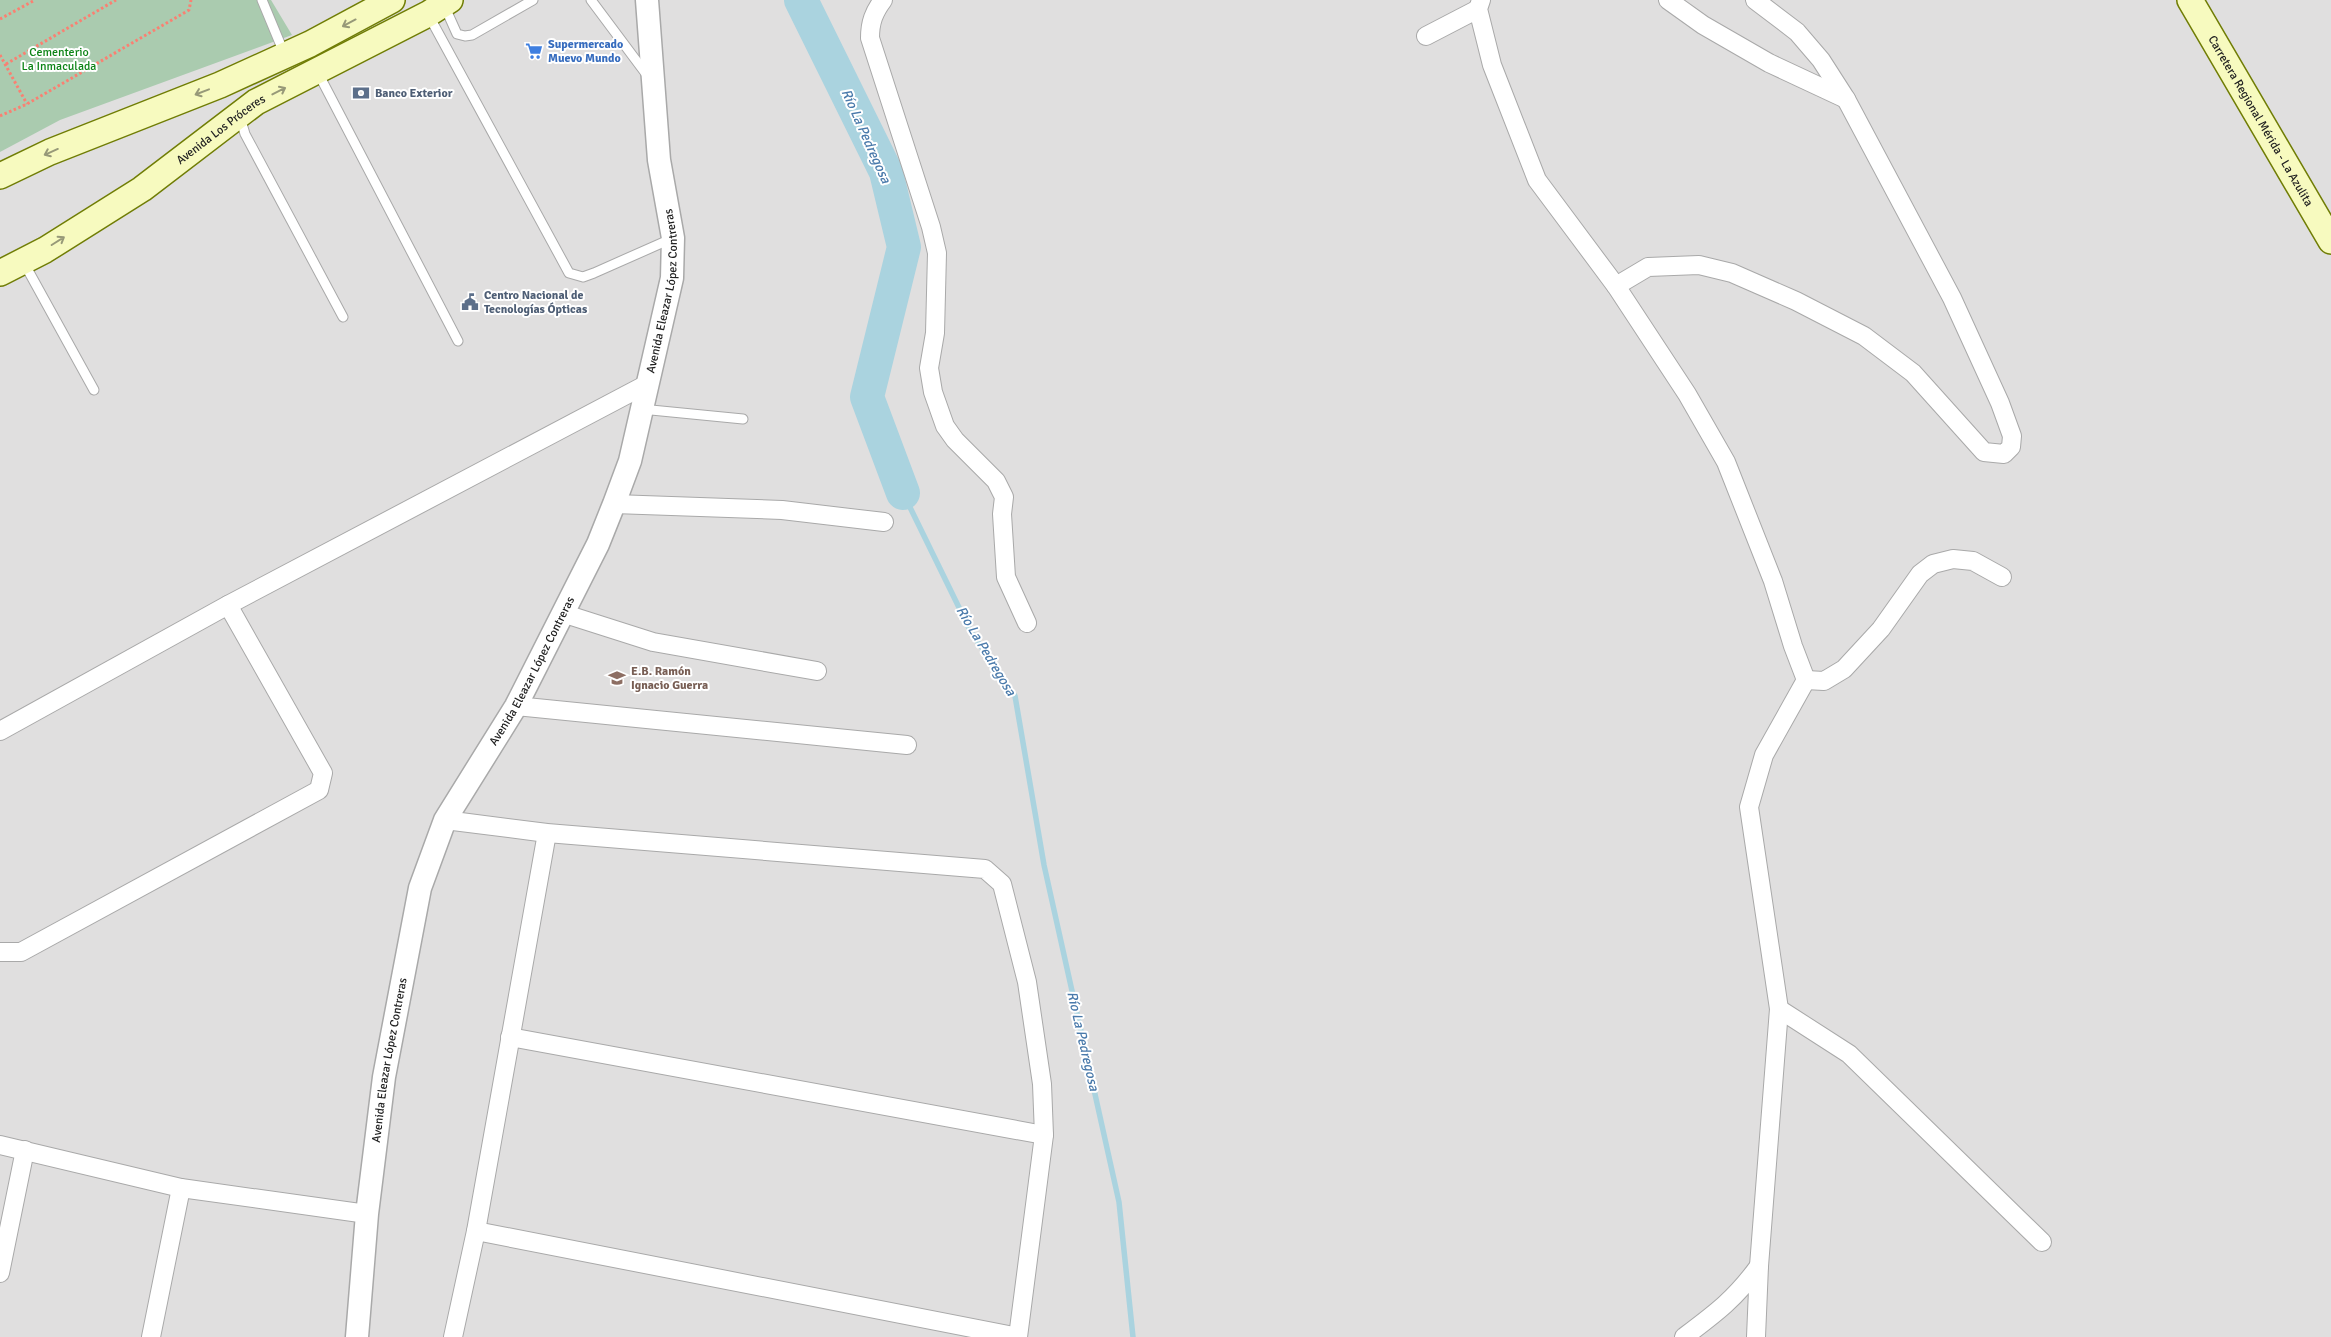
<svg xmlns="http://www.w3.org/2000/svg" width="2331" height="1337" font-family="Signika,sans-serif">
<rect width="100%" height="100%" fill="#f2efe9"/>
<rect fill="#e0dfdf" x="0" y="0" width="2331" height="1337"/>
<path fill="#aacbaf" d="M0 0H271L292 35 60 120 0 152Z"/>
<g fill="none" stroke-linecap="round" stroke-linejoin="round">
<path stroke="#aad3df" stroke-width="5.5" d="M903 493 971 632 1015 696 1044 865 1119 1202 1133 1337"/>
<path stroke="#aad3df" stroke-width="34" d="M801 0 886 172 904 247 867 397 903 493"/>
<g stroke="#a9a9a9" stroke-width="11">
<g id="service">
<path d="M262 0 284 53"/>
<path d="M591 0 647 75"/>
<path d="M444 5 457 34 465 36 472 35 533 0"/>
<path d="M429 16 569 273 583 277 594 273 673 238"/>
<path d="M317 71 458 341"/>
<path d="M240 117 245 134 343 317"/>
<path d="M24 263 94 390"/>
<path d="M641 409 743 419"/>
</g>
</g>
<g stroke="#a9a9a9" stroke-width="20">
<g id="minor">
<path d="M883 0C874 12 870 22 870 38L931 227 937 253 935 333 929 368 933 392 945 426 955 440 996 481 1004 497 1002 514 1006 577 1027 623"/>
<path d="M1481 0 1478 9 1492 65 1537 180 1616 286"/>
<path d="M1668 0 1703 25 1769 63 1846 99"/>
<path d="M1755 0 1797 32 1821 60 1846 99 1952 298 2000 403 2012 436 2011 447 2004 454 1984 452 1913 373 1864 336 1796 301 1732 273 1699 265 1648 267 1616 286 1687 394 1726 462 1773 581 1793 646 1806 680 1764 755 1749 807 1779 1009 1759 1266 1756 1337"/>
<path d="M1426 36 1478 9"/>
<path d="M614 504 782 510 884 522"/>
<path d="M562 613 653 642 817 671"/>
<path d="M1806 680 1824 681 1844 669 1881 629 1920 574 1933 564 1953 559 1973 561 2002 577"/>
<path d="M516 706 907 745"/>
<path d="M0 731 228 605 647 384"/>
<path d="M445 820 547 833 985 869 1002 884 1027 982 1042 1084 1044 1135 1018 1337"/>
<path d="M0 952H21L319 790 323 773 228 605"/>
<path d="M1779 1009 1849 1054 2042 1242"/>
<path d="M510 1037 1044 1135"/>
<path d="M0 1145 181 1188 367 1214"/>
<path d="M476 1231 1018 1337"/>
<path d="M0 1273 25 1150"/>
<path d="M151 1337 181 1188"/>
<path d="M453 1337 476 1231 547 833"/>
<path d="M1684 1337C1716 1313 1735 1299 1759 1266"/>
</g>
</g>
<g stroke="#a9a9a9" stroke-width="25">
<g id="tertiary">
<path id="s1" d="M357 1337 367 1214 384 1077 420 888 445 820 516 706 598 544 614 504 630 461 672 278 673 238 659 160 647 0"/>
</g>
</g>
<g stroke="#707d05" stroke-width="28">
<g id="secondary">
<path id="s2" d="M2190 0 2331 241"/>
<path d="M0 176 50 152 220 85 310 44 392 0"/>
<path id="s3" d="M0 273 45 250 142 189 256 102 428 14 450 0"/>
</g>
</g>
<g stroke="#fa8072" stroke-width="3" stroke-dasharray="2.5 2.5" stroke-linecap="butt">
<path d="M0 19 35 0"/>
<path d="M0 55 27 104"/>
<path d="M6 64 116 0"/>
<path d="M0 116 27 104 189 10 191 0"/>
</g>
<use href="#service" stroke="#fff" stroke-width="9"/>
<use href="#minor" stroke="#fff" stroke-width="18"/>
<use href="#tertiary" stroke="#fff" stroke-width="22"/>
<use href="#secondary" stroke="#f7fabf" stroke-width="25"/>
</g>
<defs><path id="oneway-shaft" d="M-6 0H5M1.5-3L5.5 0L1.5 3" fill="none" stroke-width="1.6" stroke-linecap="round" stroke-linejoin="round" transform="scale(1.25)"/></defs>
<g stroke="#979978">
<use href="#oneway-shaft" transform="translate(349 23) rotate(152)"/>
<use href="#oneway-shaft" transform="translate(279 91) rotate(-27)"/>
<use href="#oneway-shaft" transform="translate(202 92) rotate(159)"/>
<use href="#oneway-shaft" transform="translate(51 152) rotate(156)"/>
<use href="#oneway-shaft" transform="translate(58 241) rotate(-32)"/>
</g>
<defs>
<g id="supermarket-bare" transform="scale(1.35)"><path d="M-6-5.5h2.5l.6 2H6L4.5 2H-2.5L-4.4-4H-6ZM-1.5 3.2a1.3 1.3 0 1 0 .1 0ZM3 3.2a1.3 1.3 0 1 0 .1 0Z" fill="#3f7fe0" stroke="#fff" stroke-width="2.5" paint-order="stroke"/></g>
<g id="bank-bare" transform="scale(1.35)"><path d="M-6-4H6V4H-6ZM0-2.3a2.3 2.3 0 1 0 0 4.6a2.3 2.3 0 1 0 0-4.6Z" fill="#5c6f8a" stroke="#fff" stroke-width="2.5" paint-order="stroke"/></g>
<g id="civic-bare" transform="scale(1.35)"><path d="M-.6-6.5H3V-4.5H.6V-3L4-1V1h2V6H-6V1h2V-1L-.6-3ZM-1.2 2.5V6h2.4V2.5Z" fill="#5c6f8a" stroke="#fff" stroke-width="2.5" paint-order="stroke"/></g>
<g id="school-bare" transform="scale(1.35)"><path d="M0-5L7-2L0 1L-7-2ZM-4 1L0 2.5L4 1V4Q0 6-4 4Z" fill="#8d6e63" stroke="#fff" stroke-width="2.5" paint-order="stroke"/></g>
</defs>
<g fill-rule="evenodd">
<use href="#supermarket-bare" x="534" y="51"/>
<use href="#bank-bare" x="361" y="93"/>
<use href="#civic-bare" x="470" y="302"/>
<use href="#school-bare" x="617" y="678"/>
</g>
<g text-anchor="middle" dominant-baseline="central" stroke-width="4" stroke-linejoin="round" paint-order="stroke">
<g font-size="12" font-weight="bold" fill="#366cbe" stroke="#fff" text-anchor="start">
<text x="548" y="44">Supermercado<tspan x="548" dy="14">Muevo Mundo</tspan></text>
</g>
<g font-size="12" fill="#0c8416" stroke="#fff">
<text x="59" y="52">Cementerio<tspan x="59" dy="14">La Inmaculada</tspan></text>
</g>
<g font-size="12" font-weight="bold" fill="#4e5e75" stroke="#fff" text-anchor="start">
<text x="375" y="93">Banco Exterior</text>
<text x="484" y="295">Centro Nacional de<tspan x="484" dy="14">Tecnologías Ópticas</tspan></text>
</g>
<g font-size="12" fill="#222" stroke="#fff">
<text stroke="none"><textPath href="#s2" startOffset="140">Carretera Regional Mérida - La Azulita</textPath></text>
<text stroke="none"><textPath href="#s3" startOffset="264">Avenida Los Próceres</textPath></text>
<text stroke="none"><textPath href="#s1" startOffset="1105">Avenida Eleazar López Contreras</textPath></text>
<text stroke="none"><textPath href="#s1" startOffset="699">Avenida Eleazar López Contreras</textPath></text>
<text stroke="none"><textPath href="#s1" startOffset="279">Avenida Eleazar López Contreras</textPath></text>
</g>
<g font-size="12" font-weight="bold" fill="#785e54" stroke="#fff" text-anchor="start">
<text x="631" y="671">E.B. Ramón<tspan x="631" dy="14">Ignacio Guerra</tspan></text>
</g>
<g font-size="14" font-style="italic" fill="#4a7aab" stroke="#fff">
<text transform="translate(866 136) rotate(66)">Río La Pedregosa</text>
<text transform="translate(986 651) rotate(59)">Río La Pedregosa</text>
<text transform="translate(1083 1041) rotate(77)">Río La Pedregosa</text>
</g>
</g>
</svg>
